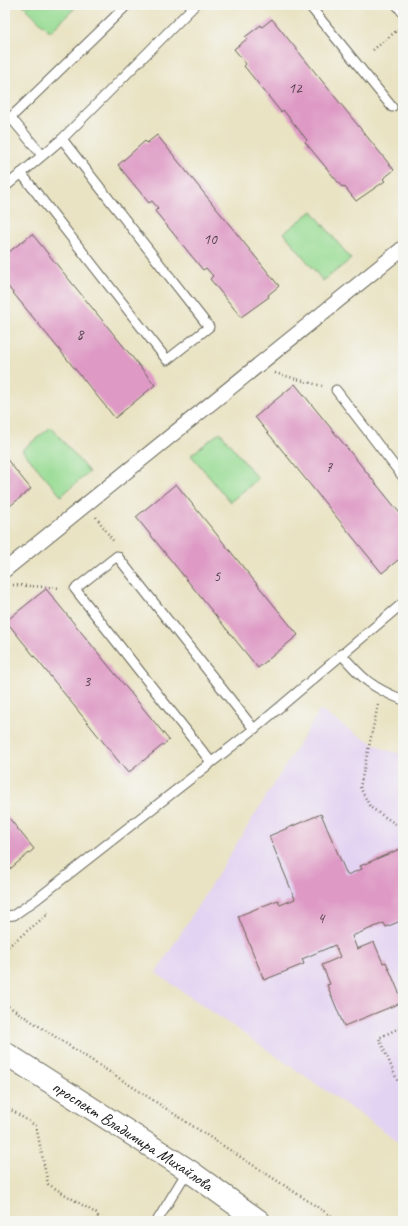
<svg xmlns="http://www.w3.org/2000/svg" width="408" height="1226" font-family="Caveat,sans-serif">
<rect width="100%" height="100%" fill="#f6f6f2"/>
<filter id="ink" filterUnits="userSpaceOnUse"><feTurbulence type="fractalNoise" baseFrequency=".025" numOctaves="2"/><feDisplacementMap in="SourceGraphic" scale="8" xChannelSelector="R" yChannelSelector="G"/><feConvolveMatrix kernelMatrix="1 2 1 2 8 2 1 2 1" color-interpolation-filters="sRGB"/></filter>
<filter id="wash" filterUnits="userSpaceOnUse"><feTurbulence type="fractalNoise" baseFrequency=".012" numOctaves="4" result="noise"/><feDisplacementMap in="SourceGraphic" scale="16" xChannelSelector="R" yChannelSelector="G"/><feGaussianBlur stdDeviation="0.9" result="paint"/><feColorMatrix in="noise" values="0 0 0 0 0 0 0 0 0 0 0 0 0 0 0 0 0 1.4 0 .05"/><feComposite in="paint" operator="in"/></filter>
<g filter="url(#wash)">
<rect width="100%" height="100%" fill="#e9e3c3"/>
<path fill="#e3d3f2" d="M320 710 351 731 386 750 403 755V1144L156 973Z"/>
<g fill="#99dc94" stroke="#5a7c58">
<path d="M23 5H78L50 32Z"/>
<path d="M312 211 351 259 323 281 284 233Z"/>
<path d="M51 427 89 472 61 496 22 450Z"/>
<path d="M220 432 258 479 230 502 191 455Z"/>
</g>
<g id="blocks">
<g fill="#de9ac5">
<path d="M272 19 394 170 383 179 385 181 356 201 344 186 342 187 305 142 307 140 283 110 281 112 244 66 246 64 234 49 247 39 245 37 261 25 262 27Z"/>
<path d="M157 135 279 286 268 295 269 297 241 317 210 279 213 276 206 268 203 270 155 211 158 208 152 201 149 203 118 165 145 141 147 143Z"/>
<path d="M32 234 155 385 115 418 5 283V255Z"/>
<path d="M295 384 403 517V556L382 573 255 417Z"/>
<path d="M5 457 31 489 5 510Z"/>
<path d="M176 484 298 635 258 668 136 517Z"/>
<path d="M46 589 169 740 128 773 6 621Z"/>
<path d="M5 813 34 849 5 873Z"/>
<path d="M321 814 347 875 362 869 360 866 400 849 403 856V920L386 927 384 923 352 936 357 949 374 942 383 963 386 962 403 1002 344 1026 327 985 330 984 322 965 340 957 335 945 302 959 304 964 264 980 238 916 278 900 280 905 295 899 269 836Z"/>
</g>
</g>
</g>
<g filter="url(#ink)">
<use href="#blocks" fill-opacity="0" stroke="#646256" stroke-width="1"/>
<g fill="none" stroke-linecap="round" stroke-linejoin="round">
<g stroke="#646256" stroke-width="11">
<g id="service">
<path d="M309 5 392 107"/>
<path d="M397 5 403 13"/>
<path d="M11 118 42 155"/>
<path d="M5 123 127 5"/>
<path d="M21 173 167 360 209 327 62 139"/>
<path d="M5 187 62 139 195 5"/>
<path d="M336 390 403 477"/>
<path d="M341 654C364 680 371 687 403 700"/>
<path d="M211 762 75 589 117 556 254 729"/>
<path d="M5 916 14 915 37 899 254 729 403 603"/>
<path d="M157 1221 188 1170"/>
</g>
</g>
<g stroke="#646256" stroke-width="16">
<path id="pedestrian" d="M5 570 403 248"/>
</g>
<g stroke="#646256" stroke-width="24">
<g id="secondary">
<path id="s1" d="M5 1053 188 1170 259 1221"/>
</g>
</g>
<g stroke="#646256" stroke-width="2.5" stroke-dasharray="1 3" stroke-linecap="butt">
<path d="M373 50 401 27"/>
<path d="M275 373 322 386"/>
<path d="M96 517 114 542"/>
<path d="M13 585 60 588"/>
<path d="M378 705 360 787 370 807 403 829"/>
<path d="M5 949 48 914 45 910"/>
<path d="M5 1004 339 1221"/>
<path d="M403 1026 379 1038 398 1082 403 1087"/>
<path d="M5 1106 36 1126 48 1184 97 1214 99 1221"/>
</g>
<use href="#service" stroke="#fff" stroke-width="9"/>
<use href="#pedestrian" stroke="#fff" stroke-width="14"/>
<use href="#secondary" stroke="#fff" stroke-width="22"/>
</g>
</g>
<g text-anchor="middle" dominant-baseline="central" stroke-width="3.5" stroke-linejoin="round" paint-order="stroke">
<g font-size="15" fill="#4c3c46">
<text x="295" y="88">12</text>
<text x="210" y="239">10</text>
<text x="80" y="334">8</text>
<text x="329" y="467">7</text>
<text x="217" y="576">5</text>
<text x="87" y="681">3</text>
<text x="321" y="918">4</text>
</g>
<g font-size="17" fill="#1c1c1c" stroke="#f6f6f2">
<text stroke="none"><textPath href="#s1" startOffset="152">проспект Владимира Михайлова</textPath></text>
</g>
</g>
<rect width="408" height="1226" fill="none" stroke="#f6f6f2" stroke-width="20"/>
</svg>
